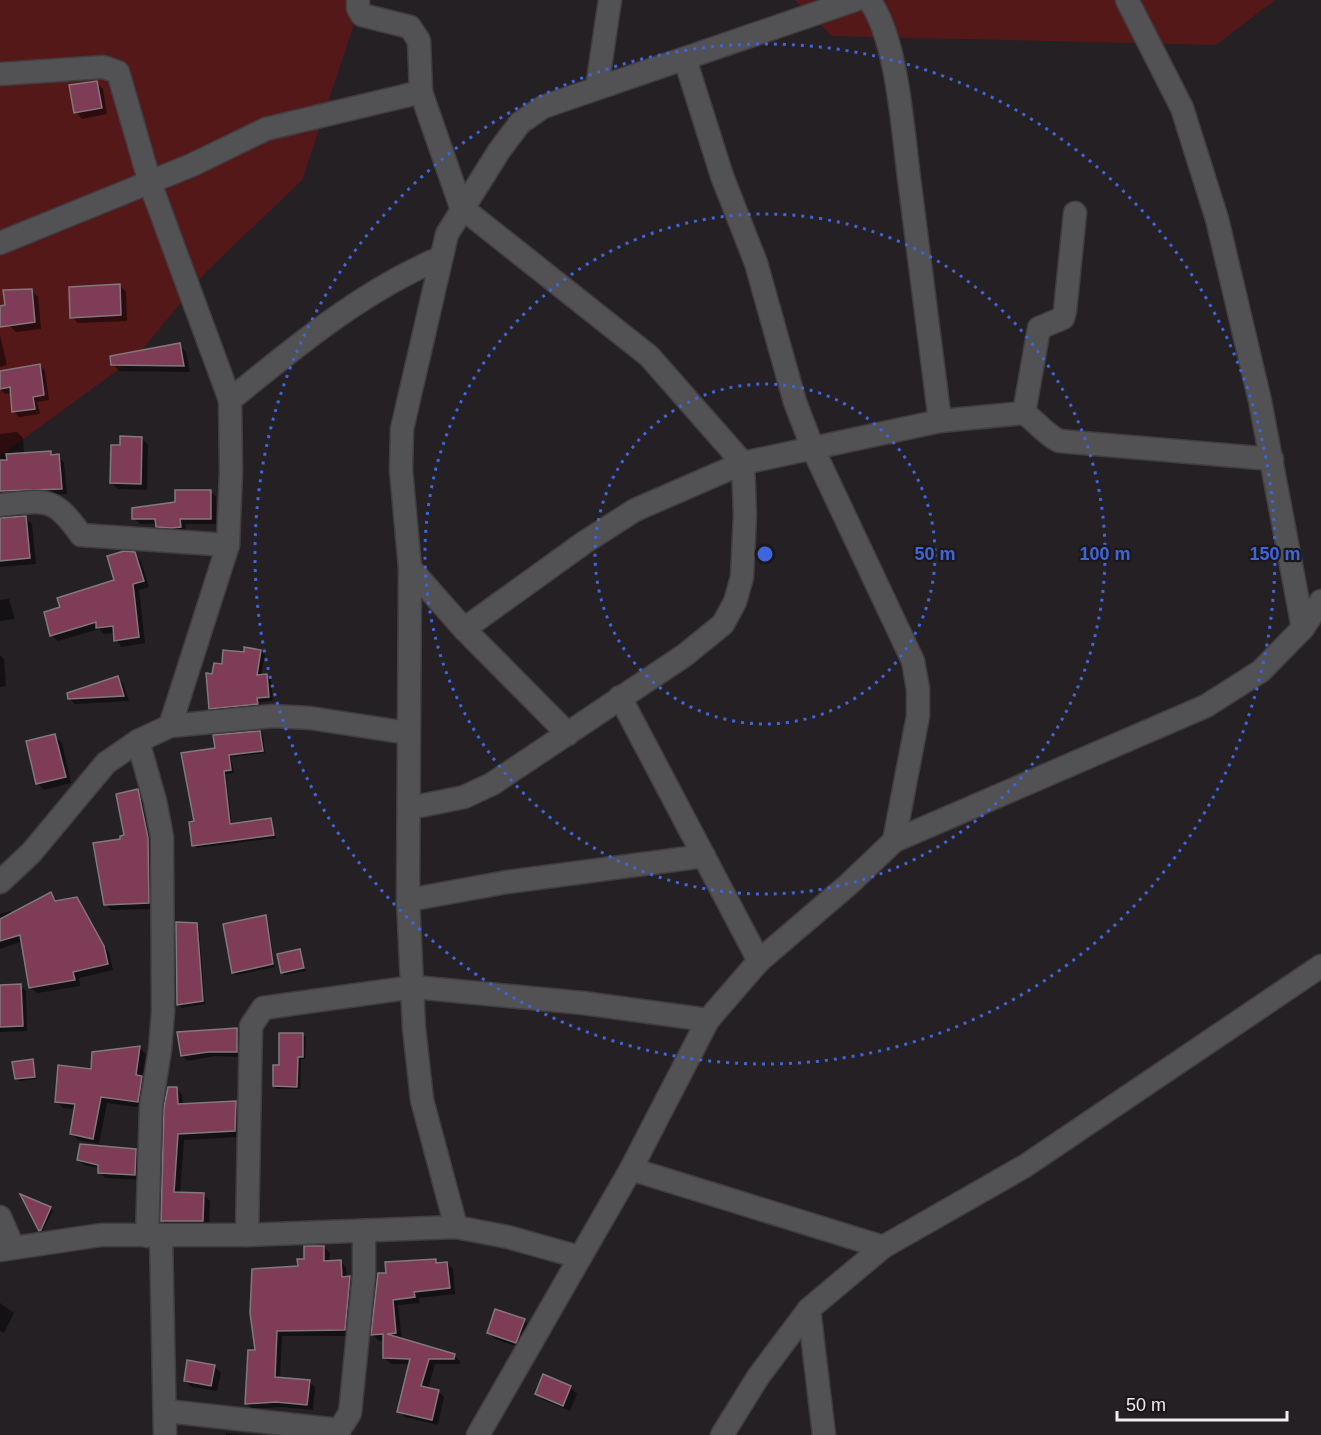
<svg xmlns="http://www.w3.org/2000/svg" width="1321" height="1435" font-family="Helvetica,sans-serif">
<rect width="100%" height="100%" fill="#252024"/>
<g fill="#541819">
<path d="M0 0H362L302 180 205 273 137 356 0 456Z"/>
<path d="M795 0H1275L1216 45 832 36Z"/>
</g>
<g fill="#0007">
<path d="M96 83 103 89 107 114 82 119 76 112Z"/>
<path d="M120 286 126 292 127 321 78 323 72 317Z"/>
<path d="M31 290 38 297 41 329 16 332 9 325Z"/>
<path d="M0 335 7 365 0 367Z"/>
<path d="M179 345 186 352 190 372 119 371 113 364Z"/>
<path d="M40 365 45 371 49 400 37 402 40 414 19 417 14 411 12 393 5 394 0 389V372Z"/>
<path d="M17 432 23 438 24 454 50 452 64 462 67 494 5 497 0 501V434Z"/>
<path d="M142 438 148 445 147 490 118 489 111 483Z"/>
<path d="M210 491 216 497V524H185L186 532H163L157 524H140L134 518Z"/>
<path d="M26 518 32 524 36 564 0 567V519Z"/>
<path d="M135 554 141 561 149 587 139 590 145 643 122 647 116 640 115 633 104 634 99 629 58 641 52 635 62 608 116 581Z"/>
<path d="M9 599 15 619 0 621V600Z"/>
<path d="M261 651 265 655 261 676 267 675 271 679 273 701 260 702 261 708 215 712 210 708 223 666 245 653Z"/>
<path d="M0 655 4 659 6 686 0 687Z"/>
<path d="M117 678 123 683 129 701 75 704 69 698Z"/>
<path d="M260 732 263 735 265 753 231 757 234 773 226 774 232 825 270 820 276 838 197 848 194 845 195 822 217 749Z"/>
<path d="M55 736 62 743 71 783 44 790 37 783Z"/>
<path d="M137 791 143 797 154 845V909L111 910 105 904Z"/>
<path d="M51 893 58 902 76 899 82 905 109 953 113 970 79 978 80 986 37 993 30 987 23 941 0 949V914L10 911 13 914Z"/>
<path d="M265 917 268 920 275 967 236 975 233 973Z"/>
<path d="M178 924 196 925 199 928 205 1004 182 1008 179 1005Z"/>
<path d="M299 951 306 971 285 975 282 972Z"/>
<path d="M20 986 26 991 27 1031 0 1032V987Z"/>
<path d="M237 1030 242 1035V1057L215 1056 188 1061 183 1056Z"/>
<path d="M303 1035 306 1037 305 1059H301L300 1089H277L274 1086 280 1066Z"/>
<path d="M140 1048 146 1054 142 1078 148 1084 144 1108 107 1103 99 1144 78 1140 72 1134 76 1109 63 1108 57 1102 92 1070Z"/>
<path d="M32 1061 37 1079 19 1081 16 1079Z"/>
<path d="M176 1088 182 1095 183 1106 235 1103 242 1109 241 1137 184 1140 180 1194H203L210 1201 209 1227H169L162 1221Z"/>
<path d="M136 1150 141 1155 140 1180 105 1178 99 1172V1168L84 1165 78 1160Z"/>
<path d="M50 1208 53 1211 42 1232 40 1230Z"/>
<path d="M324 1247 330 1253 329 1262H340L346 1267 347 1278 355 1283 350 1336H282L280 1379 309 1381 315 1387 313 1410 282 1407 252 1409 246 1403 257 1352 299 1268Z"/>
<path d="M435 1260 439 1264 447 1263 453 1269 455 1294 419 1298 420 1303 398 1305 402 1340 454 1355 460 1361V1364H435L428 1389 438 1391 444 1397 438 1425 405 1417 399 1411 410 1364H391L384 1358 385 1340 379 1341 373 1335 388 1274Z"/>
<path d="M0 1303 14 1313 4 1333 0 1331Z"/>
<path d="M524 1320 531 1327 522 1348 495 1339 488 1332Z"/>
<path d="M214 1366 221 1373 217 1391 192 1387 185 1381Z"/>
<path d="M570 1387 577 1394 570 1411 543 1400 536 1393Z"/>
<path d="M226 1433 247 1435H226Z"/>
</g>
<g fill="#7f3c56" stroke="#81787b" stroke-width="1.5">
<path d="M97 81 102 108 74 113 69 85Z"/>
<path d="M120 284 121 315 70 318 69 287Z"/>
<path d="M32 289 35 322 0 327V306L5 305 3 290Z"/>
<path d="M180 343 184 366 111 365 110 356Z"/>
<path d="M40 364 44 395 33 397 35 409 12 412 10 387 0 389V371Z"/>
<path d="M120 436 142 437 141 484 110 483 111 445H120Z"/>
<path d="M51 451V455L59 454 62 489 0 491V460H7L6 454Z"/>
<path d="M175 490H211V519H180L181 527 171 528 156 527 155 519H132V508L175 502Z"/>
<path d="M26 516 30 558 0 561V518Z"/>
<path d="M124 551 135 552 144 581 133 584 139 637 114 641 113 626 96 628V622L50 636 44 612 60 607 57 598 114 580 107 556Z"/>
<path d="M244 647 261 650 257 675 267 674 269 697 257 698 258 704 209 709 206 673 212 674 214 663 222 664 223 650 244 652Z"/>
<path d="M118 676 124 696 68 699 67 693Z"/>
<path d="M260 731 263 751 229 755 231 770 224 771 230 824 271 818 274 835 192 846 189 822 194 821 181 753 215 748 213 735Z"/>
<path d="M55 734 66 777 36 784 26 741Z"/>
<path d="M138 789 148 838 149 903 104 905 93 843 120 839V836L124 835 116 794Z"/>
<path d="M51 892 55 901 77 897 104 946 108 964 73 972 75 980 29 988 20 935 0 941V919Z"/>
<path d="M266 915 273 964 232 973 223 924Z"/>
<path d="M176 922 197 923 203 1001 177 1005Z"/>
<path d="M300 949 304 968 281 973 277 954Z"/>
<path d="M21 984 23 1026 0 1027V985Z"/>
<path d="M237 1028V1052H208L181 1056 177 1032Z"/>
<path d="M279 1033H303V1057H298L297 1087 273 1086V1065H279Z"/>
<path d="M140 1046 136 1075 142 1076 138 1102 101 1097 93 1139 70 1134 75 1104 55 1102 58 1065 91 1069 92 1052Z"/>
<path d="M33 1059 35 1077 15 1079 12 1062Z"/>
<path d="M168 1087H177L178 1104 236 1101 235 1131 178 1134 174 1192 204 1193 203 1221H161L164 1107Z"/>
<path d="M80 1144 136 1149 135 1175 98 1173V1165L77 1160Z"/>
<path d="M20 1194 51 1207 41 1230 39 1231Z"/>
<path d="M304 1246H324V1261L341 1260 342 1277 350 1276 345 1330 277 1331 275 1377 310 1380 307 1405 276 1402 245 1404 248 1350H255L250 1313 252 1269 298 1266 297 1259H304Z"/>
<path d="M436 1259V1263L447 1262 450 1288 414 1292 415 1297 393 1300 396 1333 387 1334 455 1354 454 1359H429L421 1386 439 1390 432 1420 397 1412 410 1359 383 1358V1334L371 1335 378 1273H386L385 1262Z"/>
<path d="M495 1309 525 1319 516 1343 487 1333Z"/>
<path d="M187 1360 215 1365 211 1386 184 1381Z"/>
<path d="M543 1374 571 1386 563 1406 535 1394Z"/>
</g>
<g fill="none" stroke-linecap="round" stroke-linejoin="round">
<g stroke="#413d41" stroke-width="25">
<g id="street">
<path d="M358 0V8L362 15 410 27 419 41 421 92 461 207 649 356 743 463 745 515 742 577 735 602 723 624 685 655 492 784 464 797 410 808"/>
<path d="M869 0C898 39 903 135 910 186 920 264 930 343 940 421"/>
<path d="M1127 0 1182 108 1217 219 1260 401 1303 628"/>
<path d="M685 59 722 176 756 263 795 402 813 449 913 661 918 689V716L894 841"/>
<path d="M0 74 103 67 118 72 150 183 230 400"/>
<path d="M597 87 610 0"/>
<path d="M0 243 192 165 266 129 421 92"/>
<path d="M1024 413 1039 328 1063 318 1065 311 1075 213"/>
<path d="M0 505C46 501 53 495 81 535L228 545 170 726"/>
<path d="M228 545 231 472 230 400C295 347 362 291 440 258"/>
<path d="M410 568 464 629 568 734"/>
<path d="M464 629 585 542 635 510 743 463 940 421 1024 413C1037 422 1044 433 1059 441L1272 459"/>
<path d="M620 697 759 961"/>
<path d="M138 741 155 801 162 837 163 1012 160 1050 151 1106 147 1236"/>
<path d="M0 882 31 853 106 763 138 741 170 726 273 716 310 718 408 733"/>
<path d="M408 900 507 882 704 856"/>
<path d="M631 1169 883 1247"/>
<path d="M0 1217 13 1247"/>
<path d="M456 1227 422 1100 414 1028 408 900 410 568 401 470 402 429 447 234 499 151 520 123 543 107 855 0"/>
<path d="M161 1235 165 1435"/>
<path d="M247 1235 251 1026 263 1008 414 987 583 1003 708 1020"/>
<path d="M0 1250 101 1235H247L456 1227 508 1237 579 1257"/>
<path d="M166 1411 339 1430"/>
<path d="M336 1435 350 1413 364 1274V1232"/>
<path d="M478 1435 631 1169 708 1020 759 961 849 884 894 841 1206 706 1261 671 1303 628 1321 601"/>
<path d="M722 1435 758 1377 809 1309"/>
<path d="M824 1435 809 1309 883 1247 1025 1166 1321 966"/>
</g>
</g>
<use href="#street" stroke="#525154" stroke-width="22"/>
</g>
<g fill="none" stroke="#3d66dc" stroke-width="3" stroke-dasharray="3 6">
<circle cx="765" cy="554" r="170"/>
<circle cx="765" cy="554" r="340"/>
<circle cx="765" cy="554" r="510"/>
</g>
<circle cx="765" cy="554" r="9" fill="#3d66dc" stroke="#1c171b" stroke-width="3"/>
<g font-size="18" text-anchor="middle" font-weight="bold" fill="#3d66dc" stroke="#1c171b" stroke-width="4.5" stroke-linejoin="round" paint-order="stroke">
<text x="935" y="560">50 m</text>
<text x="1105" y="560">100 m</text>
<text x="1275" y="560">150 m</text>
</g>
<path d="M1117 1411v9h170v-9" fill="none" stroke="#f0ecf0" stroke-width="3"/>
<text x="1126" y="1411" font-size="18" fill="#f0ecf0" stroke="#1c171b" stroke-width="4.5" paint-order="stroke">50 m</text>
</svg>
